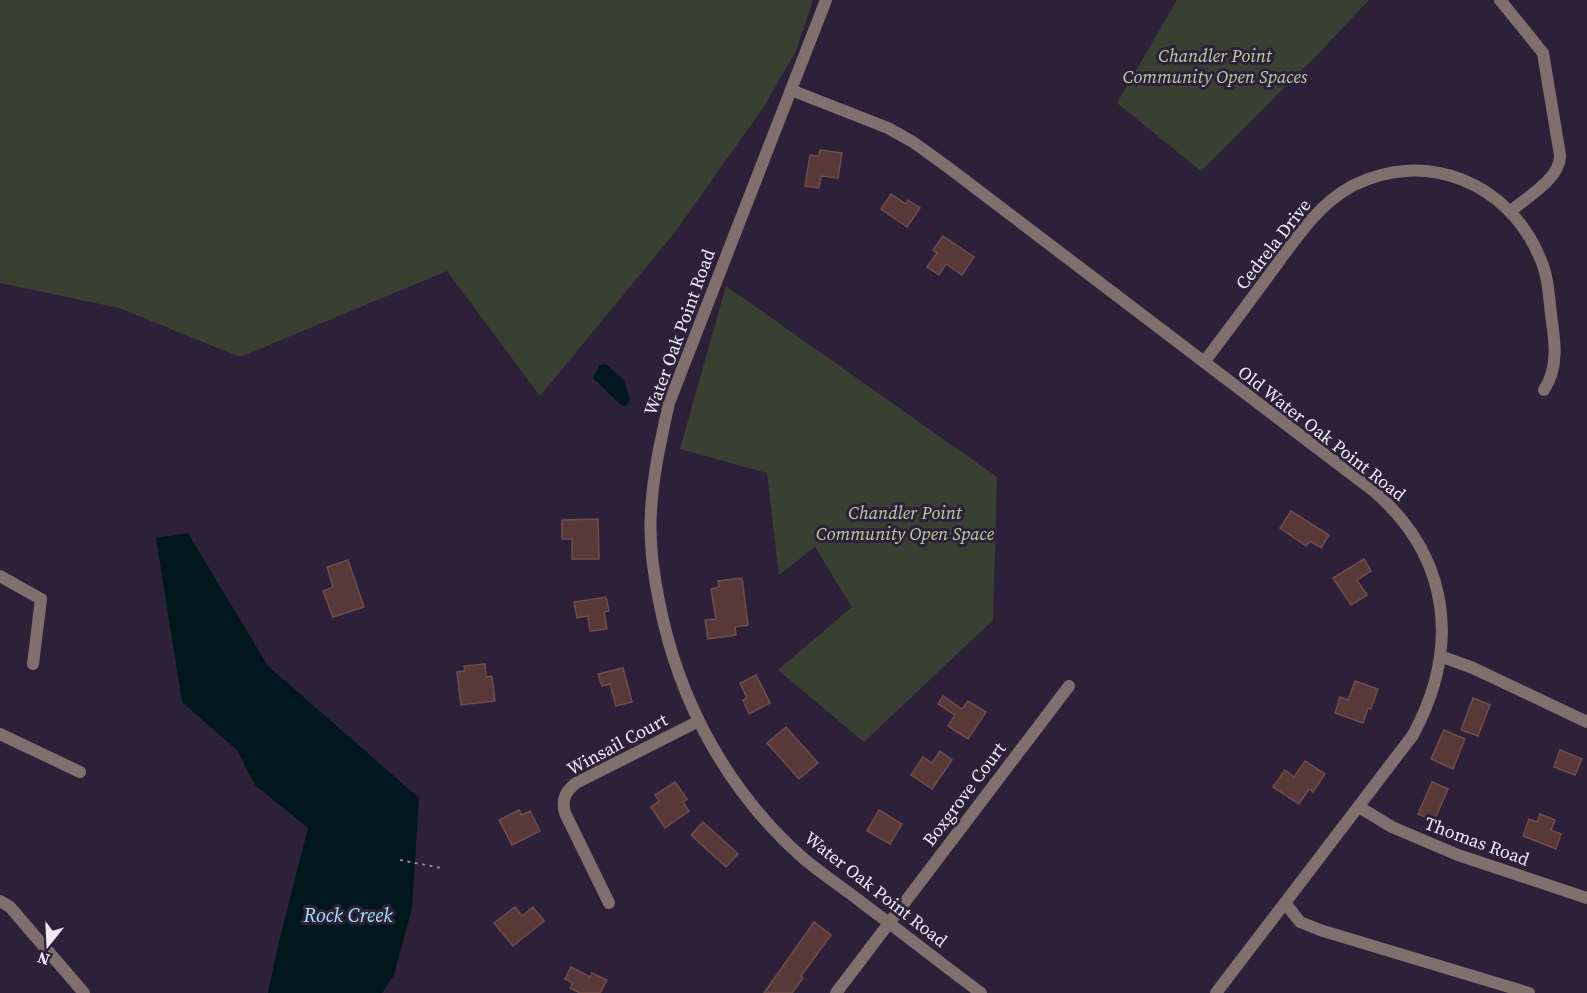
<svg xmlns="http://www.w3.org/2000/svg" width="1587" height="993" font-family="'Source Serif 4',serif">
<rect width="100%" height="100%" fill="#2d2139"/>
<g fill="#394032">
<path d="M0 0H813L796 51 763 108 675 232 540 396 447 271 240 357 119 308 0 283Z"/>
<path d="M1177 0H1369L1320 52 1201 171 1117 103Z"/>
<path d="M726 286 997 477 993 620 864 742 778 670 852 607 815 547 779 575 767 473 680 449Z"/>
</g>
<g fill="#00171e">
<path d="M606 364 624 380 630 400 626 406H622L593 378 600 365Z"/>
<path d="M188 533 268 666 419 798 412 908 394 975 382 993H268L279 941 308 828 255 785 237 750 182 702 156 538Z"/>
</g>
<g fill="#583938" stroke="#6e4d4b" stroke-width="1.5">
<path d="M820 150 842 153 838 178 821 176 819 188 805 186 810 155 819 156Z"/>
<path d="M891 194 906 204 908 200 920 208 907 227 881 209Z"/>
<path d="M943 236 974 257 962 275 946 264 939 275 927 267 937 253 933 250Z"/>
<path d="M1291 511 1329 535 1321 548 1310 541 1306 546 1280 528Z"/>
<path d="M598 519 599 559H572V539H562V520Z"/>
<path d="M1364 559 1371 571 1357 580 1367 595 1351 605 1333 578Z"/>
<path d="M348 560 364 607 333 617 323 591 333 587 327 567Z"/>
<path d="M742 578 748 625 735 627 736 635 708 639 705 620 716 619 711 589 719 587 718 581Z"/>
<path d="M606 597 609 611 604 612 607 629 590 631 588 616 577 618 574 602Z"/>
<path d="M485 664 486 677 492 676 495 701 461 705 457 672 465 671 464 666Z"/>
<path d="M623 668 632 702 616 706 610 684 602 686 598 674Z"/>
<path d="M756 675 770 703 749 714 743 700 747 698 740 683Z"/>
<path d="M1355 681 1378 689 1371 709 1368 708 1363 723 1335 713 1340 697 1348 700Z"/>
<path d="M943 696 962 709 968 701 986 712 968 739 948 726 955 715 938 704Z"/>
<path d="M1473 698 1490 705 1478 736 1461 730Z"/>
<path d="M786 727 818 763 799 779 767 743Z"/>
<path d="M1444 730 1465 739 1453 769 1431 759Z"/>
<path d="M1560 750 1582 759 1575 775 1554 767Z"/>
<path d="M940 751 952 760 932 789 911 775 923 757 932 763Z"/>
<path d="M1305 761 1325 774 1313 792 1309 789 1299 804 1273 787 1285 770 1294 777Z"/>
<path d="M675 782 687 799 683 802 689 811 665 828 651 807 659 801 655 795Z"/>
<path d="M1432 782 1448 789 1434 821 1418 814Z"/>
<path d="M519 810 522 815 530 811 540 831 512 845 499 820Z"/>
<path d="M879 810 902 824 890 844 867 831Z"/>
<path d="M1540 814 1555 820 1551 830 1561 834 1556 849 1523 836 1529 819 1537 822Z"/>
<path d="M703 822 738 854 726 867 691 835Z"/>
<path d="M515 907 522 916 533 907 544 921 513 946 494 923Z"/>
<path d="M814 922 831 935 801 976 803 978 792 993H764Z"/>
<path d="M571 967 590 977 592 973 607 980 600 993H580L570 988 573 983 565 979Z"/>
</g>
<g fill="none" stroke-linecap="round" stroke-linejoin="round">
<path stroke="#8f8599" stroke-width="2" stroke-dasharray="3 4.5" stroke-linecap="butt" d="M400 860 441 868"/>
<g stroke="#7f6f6d" stroke-width="12">
<path d="M826 0 669 403C661 439 653 474 651 511 649 541 653 572 659 601 678 700 727 791 803 858 823 875 845 889 865 905 904 934 942 964 981 993"/>
<path d="M1500 0 1543 53 1560 155C1561 178 1527 197 1511 211"/>
<path d="M791 90 888 128 913 142 949 168 1375 492C1451 559 1460 648 1413 735L1216 993"/>
<path d="M1204 362C1227 332 1249 302 1272 271 1295 240 1317 205 1352 186 1426 148 1509 183 1540 258 1548 275 1549 296 1551 315 1555 341 1559 367 1544 390"/>
<path d="M0 576 41 599 33 664"/>
<path d="M1440 656 1473 668 1587 722"/>
<path d="M0 734 80 772"/>
<path d="M1359 807 1392 827 1458 855 1587 898"/>
<path d="M0 901 10 907 84 993"/>
<path d="M609 903 565 813C561 799 566 791 576 783L697 722"/>
<path d="M1285 903 1300 922 1320 930 1529 993"/>
<path d="M836 993 1069 686"/>
</g>
</g>
<g text-anchor="middle" dominant-baseline="central" stroke-width="6" stroke-linejoin="round" paint-order="stroke">
<g font-size="18" font-style="italic" fill="#b8d19f" stroke="#2d2139">
<text x="1215" y="55">Chandler Point<tspan x="1215" dy="21">Community Open Spaces</tspan></text>
<text x="905" y="512">Chandler Point<tspan x="905" dy="21">Community Open Space</tspan></text>
</g>
<g font-size="18" fill="#f0e9f8" stroke="#2d2139">
<text transform="translate(1273 244) rotate(-52)">Cedrela Drive</text>
<text transform="translate(679 332) rotate(-70)">Water Oak Point Road</text>
<text transform="translate(1322 433) rotate(38)">Old Water Oak Point Road</text>
<text transform="translate(617 744) rotate(-28)">Winsail Court</text>
<text transform="translate(964 794) rotate(-53)">Boxgrove Court</text>
<text transform="translate(1477 841) rotate(20)">Thomas Road</text>
<text transform="translate(876 889) rotate(38)">Water Oak Point Road</text>
</g>
<g font-size="20" font-style="italic" fill="#a1e4f7" stroke="#2d2139">
<text x="348" y="915">Rock Creek</text>
</g>
</g>
<g transform="translate(48 945) rotate(198)" stroke="#2d2139" stroke-width="4.5" paint-order="stroke">
<path d="M0-4.5L10 22L0 15L-10 22Z" fill="#f0e9f8"/>
<text y="-9" font-size="16" font-weight="bold" text-anchor="middle" fill="#f0e9f8">N</text>
</g>
</svg>
